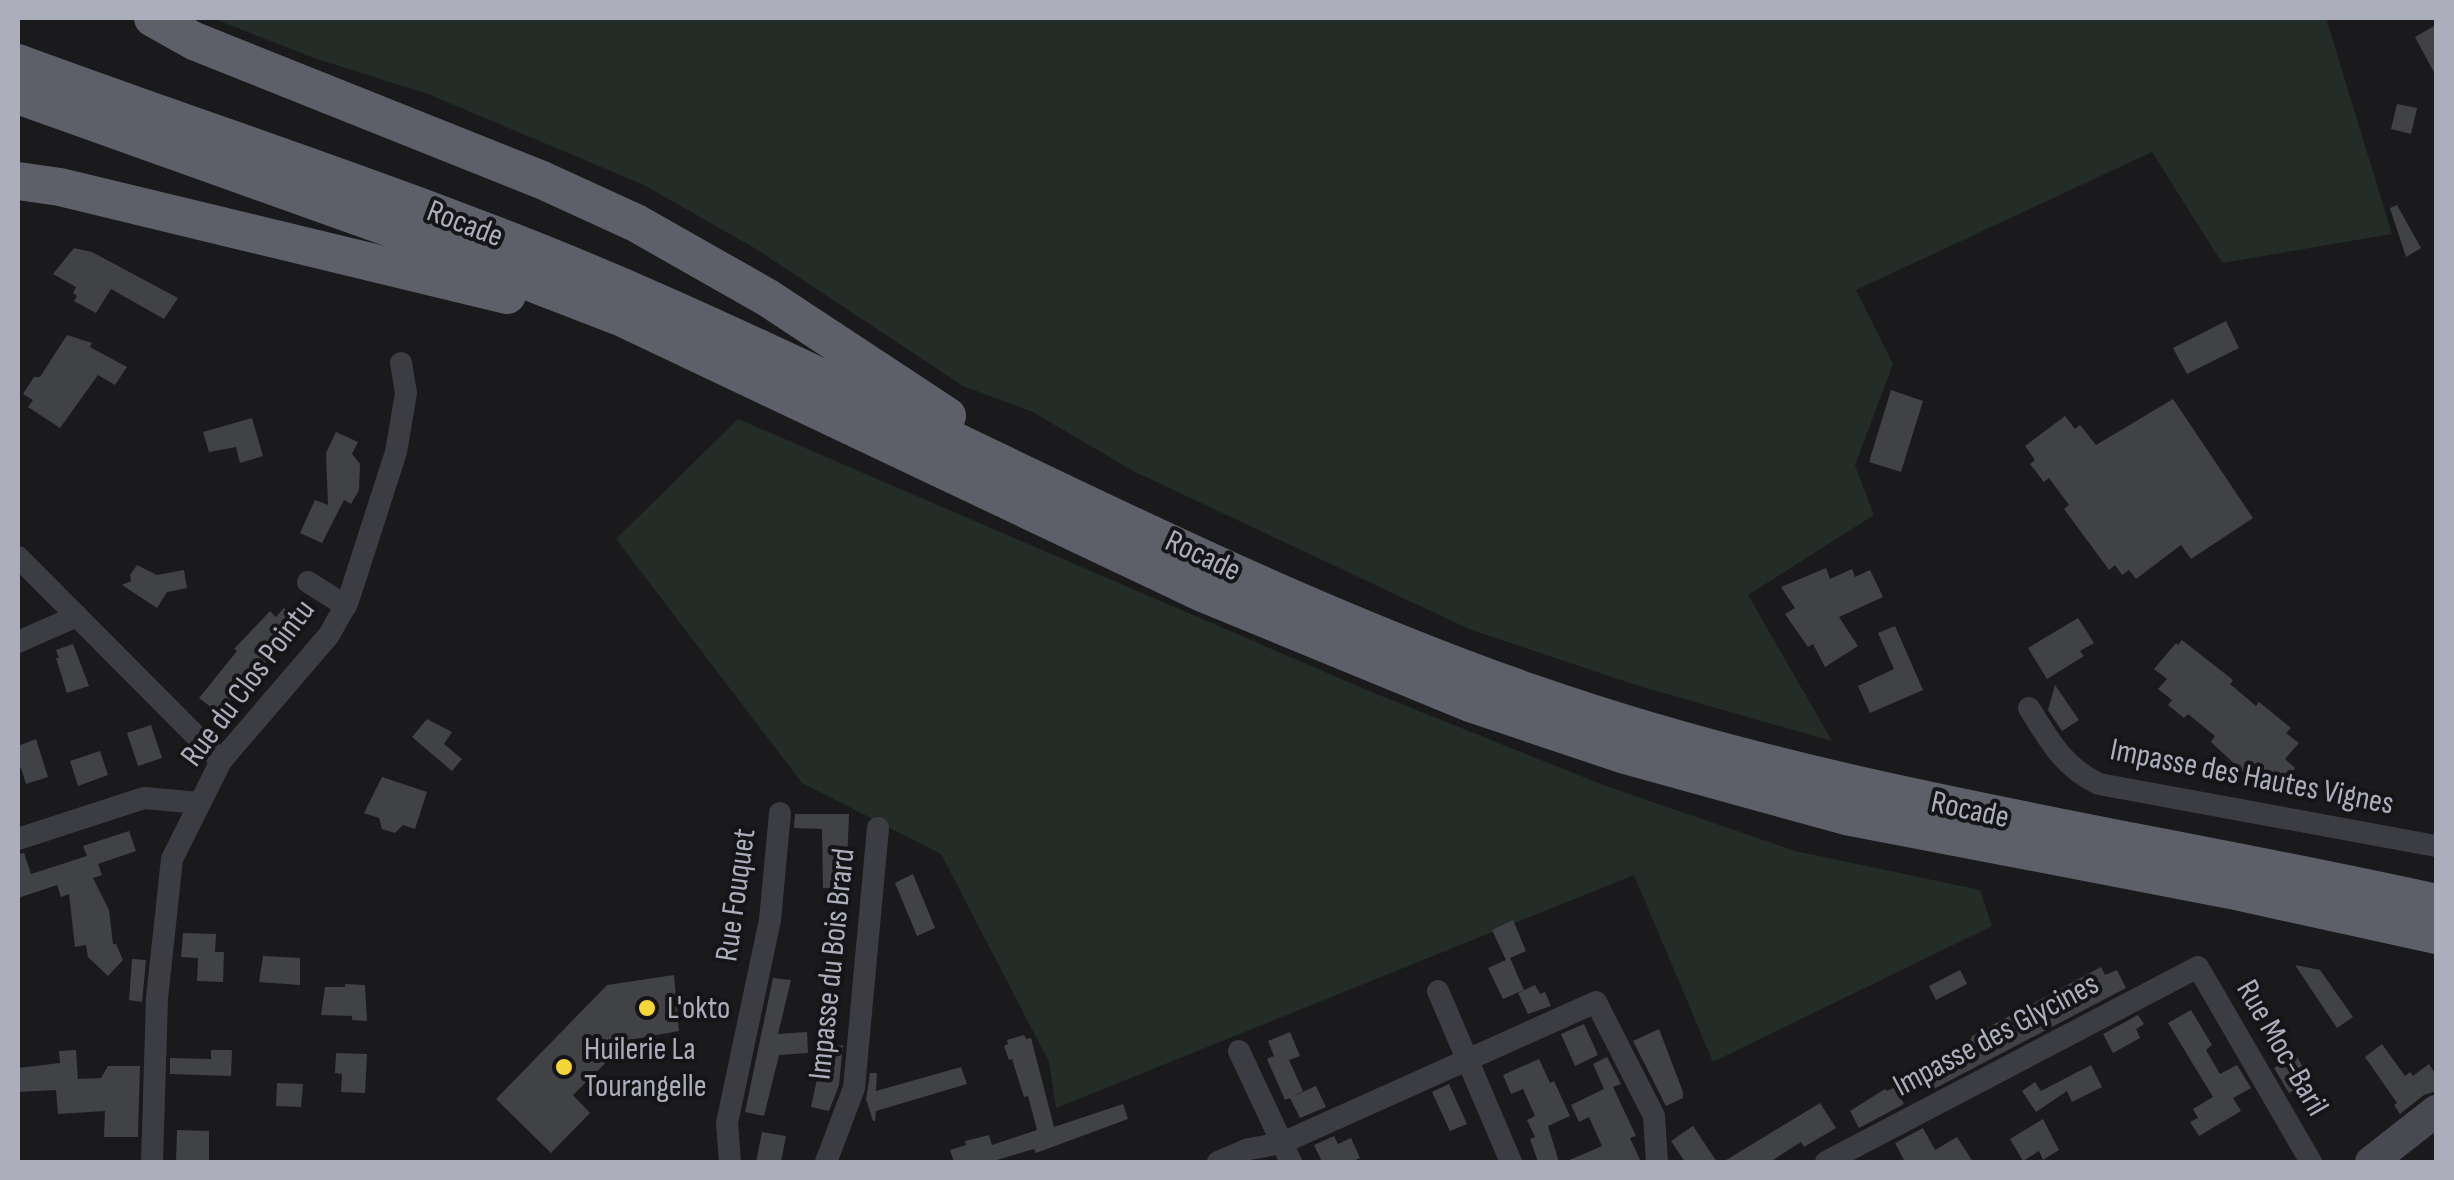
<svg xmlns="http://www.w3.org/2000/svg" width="2454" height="1180" font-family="'Sofia Sans Condensed',sans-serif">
<rect width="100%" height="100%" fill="#1a1a1c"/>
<g fill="#232c26">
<path d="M212 18H2326L2392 234 2222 263 2152 152 1856 290 1893 364 1855 465 1874 515 1748 595 1832 741 1636 685 1469 629 1133 471 1033 412 963 386 756 249 644 185 428 94 314 58Z"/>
<path d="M738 419 1374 693 1606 786 1795 851 1980 890 1992 926 1713 1062 1634 875 1056 1108 1049 1062 941 854 802 783 616 539Z"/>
</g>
<g fill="#414246">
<path d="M2436 25V76L2415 37Z"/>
<path d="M2397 104 2417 108 2411 134 2391 129Z"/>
<path d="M2397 205 2421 248 2406 257 2390 208Z"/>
<path d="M74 248 92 252 178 298 164 319 111 289 96 313 74 301 77 296 73 293 76 287 53 274Z"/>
<path d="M2226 321 2239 348 2187 374 2173 348Z"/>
<path d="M67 335 92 343 90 347 127 367 115 385 98 375 60 428 28 407 33 400 23 394 34 377H40Z"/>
<path d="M1891 390 1923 401 1901 472 1869 462Z"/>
<path d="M2173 399 2253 518 2191 559 2181 545 2136 579 2129 570 2122 575 2115 565 2109 570 2064 509 2069 505 2049 478 2044 482 2030 464 2035 460 2025 446 2065 416 2075 429 2080 425 2096 445Z"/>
<path d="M252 418 263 456 240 463 236 447 209 452 203 432Z"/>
<path d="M336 432 358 442 352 454 360 464 359 490 351 504 344 500 322 543 300 533 315 500 328 505 326 453Z"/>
<path d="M137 565 157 575 184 570 187 588 167 592 157 608 122 585 131 581 130 575Z"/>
<path d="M1826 568 1830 579 1852 569 1855 577 1870 570 1883 597 1839 617 1858 646 1825 667 1813 644 1808 647 1785 614 1795 608 1781 587Z"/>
<path d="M284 608 302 624 259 669 257 667 220 714 199 698 237 651 234 649 270 611 276 617Z"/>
<path d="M2078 618 2094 643 2080 651 2084 656 2047 679 2028 648Z"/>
<path d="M1895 626 1923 690 1870 713 1858 686 1894 669 1878 633Z"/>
<path d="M2182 640 2233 680 2230 684 2256 706 2259 702 2291 728 2286 733 2299 743 2285 759 2295 768 2277 790 2264 779 2259 785 2242 771 2211 742 2215 736 2188 714 2184 718 2168 705 2172 700 2158 689 2167 679 2154 669 2176 643 2178 645Z"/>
<path d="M73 644 89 686 67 693 56 658H59L56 650Z"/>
<path d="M2055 685 2079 720 2062 731 2048 710Z"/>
<path d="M427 719 452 732 444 744 462 759 452 771 412 737Z"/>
<path d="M151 725 162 758 138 766 127 733Z"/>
<path d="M36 739 48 777 26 784 21 768 18 769V746Z"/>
<path d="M100 751 108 775 78 786 70 761Z"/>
<path d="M382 777 427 792 415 829 403 825 395 833 382 829 379 818 364 813Z"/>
<path d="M795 814H849L846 888H823L822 829 794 828Z"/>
<path d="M129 831 136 851 98 864 102 875 93 878 109 910 113 944H116L123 960 108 976 88 957 86 945 75 947 69 894 61 897 57 885 18 898V854L24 853 31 874 87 856 83 846Z"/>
<path d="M913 874 935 928 917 936 895 883Z"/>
<path d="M1513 920 1526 951 1510 958 1524 990 1503 999 1488 968 1506 960 1492 930Z"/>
<path d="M183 933 216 934 215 952H224L223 982 197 981 198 958 181 957Z"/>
<path d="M263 956 300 958V985L259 982Z"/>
<path d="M132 959 146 960 142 1002 129 1000Z"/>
<path d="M2295 965 2320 970 2353 1017 2337 1028Z"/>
<path d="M2101 967 2105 975 2117 970 2126 988 1930 1091 1921 1074 1968 1045 1972 1036Z"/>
<path d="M1960 970 1967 984 1936 1000 1929 986Z"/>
<path d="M674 975 679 1031 629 1040 573 1095 590 1113 551 1153 496 1099 607 985Z"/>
<path d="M773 978 791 980 778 1034 807 1032 808 1053 779 1055 764 1116 745 1112Z"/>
<path d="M345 984 365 985 367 1021 352 1020V1016L321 1015 325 987H345Z"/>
<path d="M1535 985 1540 994 1545 992 1551 1006 1528 1014 1518 993Z"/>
<path d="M2191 1010 2212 1045 2206 1050 2220 1074 2237 1065 2251 1088 2233 1098 2241 1111 2199 1136 2190 1122 2198 1118 2193 1109 2213 1097 2168 1023Z"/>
<path d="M2138 1015 2144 1024 2136 1029 2140 1038 2113 1053 2103 1034Z"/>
<path d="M1584 1024 1598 1055 1575 1066 1561 1034Z"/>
<path d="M1659 1029 1683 1092V1098L1666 1106 1633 1041Z"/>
<path d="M1290 1032 1300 1056 1289 1060 1303 1091 1291 1097 1316 1086 1326 1107 1300 1118 1290 1098 1285 1100 1267 1059 1274 1056 1268 1041Z"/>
<path d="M1024 1035 1026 1039 1031 1038 1054 1127 1123 1104 1128 1119 1036 1153 1034 1149 990 1162H954L950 1150 966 1145 965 1141 989 1135 992 1145 1037 1130 1028 1096 1024 1097 1012 1059 1009 1060 1004 1046 1008 1044 1007 1040Z"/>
<path d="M2382 1044 2405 1076 2410 1072 2413 1076 2429 1064 2436 1075V1091L2424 1095 2400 1114 2394 1105 2397 1103 2365 1057Z"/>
<path d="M843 1045 839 1085 829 1111 811 1107 824 1047Z"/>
<path d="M76 1050 78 1079 101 1078 108 1066H140L138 1137H104L105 1111 58 1114 56 1090 18 1092V1068L60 1063 59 1051Z"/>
<path d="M211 1050H232L231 1076 170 1074V1058L211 1059Z"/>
<path d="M336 1053 367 1054 365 1093 341 1092 342 1074 335 1073Z"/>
<path d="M2296 1055 2311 1080 2289 1093 2274 1068Z"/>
<path d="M1607 1057 1621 1084 1613 1087 1636 1136 1630 1138 1641 1162H1565L1602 1146 1589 1117 1579 1122 1571 1105 1604 1089 1593 1064Z"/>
<path d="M1539 1059 1550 1083 1554 1081 1570 1116 1548 1126 1559 1162H1538L1530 1139 1535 1137 1527 1120 1535 1116 1523 1089 1511 1094 1503 1075Z"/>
<path d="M2091 1065 2102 1087 2072 1102 2067 1091 2036 1112 2022 1091 2035 1082 2041 1091Z"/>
<path d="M961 1067 967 1084 876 1111 875 1121H873L866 1099 870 1073H877L876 1091Z"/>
<path d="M277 1083 303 1084 301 1107 276 1106Z"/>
<path d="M1449 1084 1467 1124 1450 1131 1432 1092Z"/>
<path d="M1895 1087 1904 1104 1859 1128 1850 1111 1885 1089 1887 1091Z"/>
<path d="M1820 1103 1836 1128 1804 1147 1801 1142 1770 1162H1723Z"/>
<path d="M2043 1119 2059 1150 2043 1160 2039 1151 2023 1161 2010 1139Z"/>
<path d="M1693 1126 1717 1162H1685L1671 1141Z"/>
<path d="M1923 1128 1935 1150 1957 1137 1973 1162H1905L1895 1143Z"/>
<path d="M177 1130 209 1131V1162H176Z"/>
<path d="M762 1132 786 1136 781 1162H756Z"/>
<path d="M1334 1136 1338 1144 1351 1138 1360 1158 1351 1162H1322L1314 1145Z"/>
</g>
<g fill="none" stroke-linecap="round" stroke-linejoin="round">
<g stroke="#3c3c43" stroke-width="22">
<path d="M18 557 221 761"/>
<path d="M308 582 346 606"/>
<path d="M18 642 77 616"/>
<path d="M2029 708C2050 741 2062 766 2099 784L2436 846"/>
<path d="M18 839 144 798 200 803"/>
<path d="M1438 991 1511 1162"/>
<path d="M152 1162 157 998 172 859 221 761 329 635 348 601 396 452 406 393 401 363"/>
<path d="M730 1162 727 1123 770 920 780 813"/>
<path d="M826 1162 854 1088 878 828"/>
<path d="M1218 1162 1249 1149 1282 1143 1239 1051"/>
<path d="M1291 1162 1282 1143 1596 1002 1654 1116 1657 1162"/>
<path d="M1826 1162 2198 967 2311 1162"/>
</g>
<path stroke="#484951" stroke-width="32" d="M2371 1162 2436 1111"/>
<g stroke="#5e6069" stroke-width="38">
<path d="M153 18 194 41 542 180 636 223 768 298 947 416"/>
<path d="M18 63C232 142 450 210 659 303 950 431 1231 588 1531 693 1825 796 2134 836 2436 903"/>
<path d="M18 95 385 226 623 318 1205 594 1470 703 1625 755 1846 816 2231 890 2436 935"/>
<path d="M18 181 60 187 507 295"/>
</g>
</g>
<g fill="#f6d537" stroke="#151517" stroke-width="4">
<circle cx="647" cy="1008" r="10"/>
<circle cx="564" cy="1067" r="10"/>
</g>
<g text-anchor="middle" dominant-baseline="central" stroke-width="8" stroke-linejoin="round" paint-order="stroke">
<g font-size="32" fill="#acaebc" stroke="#151517">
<text transform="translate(465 224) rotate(21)">Rocade</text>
<text transform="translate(1203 556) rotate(25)">Rocade</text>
<text transform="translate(248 683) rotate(-53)">Rue du Clos Pointu</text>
<text transform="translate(2252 777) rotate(11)">Impasse des Hautes Vignes</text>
<text transform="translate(1970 810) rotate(12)">Rocade</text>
<text transform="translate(736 895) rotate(-82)">Rue Fouquet</text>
<text transform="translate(832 964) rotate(-84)">Impasse du Bois Brard</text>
<text transform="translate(1996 1035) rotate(-28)">Impasse des Glycines</text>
<text transform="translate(2282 1048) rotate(60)">Rue Moc-Baril</text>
</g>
<g font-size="32" fill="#acaebc" stroke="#151517" text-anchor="start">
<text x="667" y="1008">L'okto</text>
<text x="584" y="1049">Huilerie La<tspan x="584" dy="37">Tourangelle</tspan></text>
</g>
</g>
<rect width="2454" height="1180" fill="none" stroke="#acaebc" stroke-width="40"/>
</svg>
